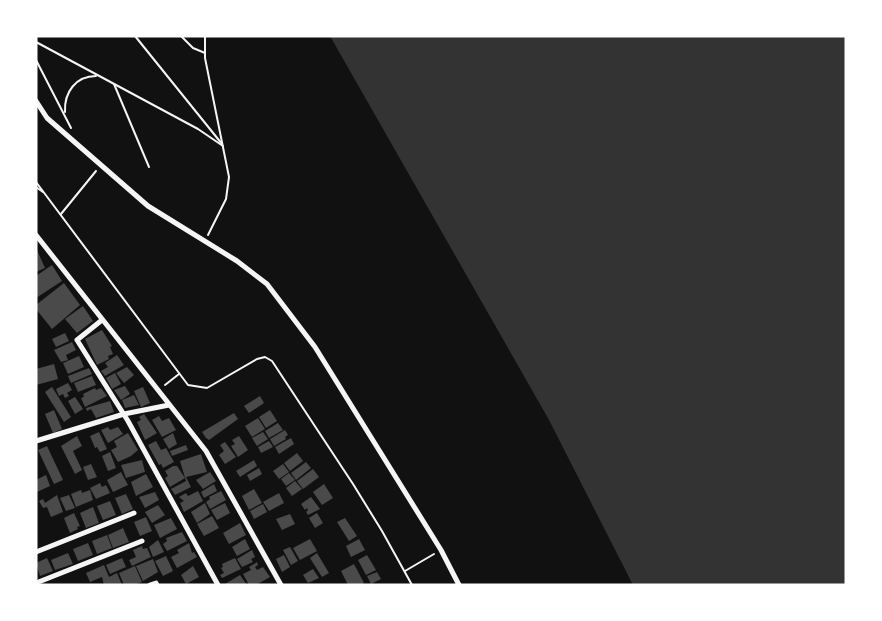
<svg xmlns="http://www.w3.org/2000/svg" width="882" height="621" font-family="'Noto Serif',serif">
<rect width="100%" height="100%" fill="#111"/>
<path fill="#333" d="M330 36H846V585H633L549 420Z"/>
<g fill="#4a4a4a">
<path d="M36 248 45 268 36 272Z"/>
<path d="M52 265 62 281 36 298V276Z"/>
<path d="M64 283 80 305 52 329 36 309V305Z"/>
<path d="M83 306 93 321 77 333 65 319Z"/>
<path d="M102 330 112 346 110 347 113 354 108 356 109 359 97 365 85 339Z"/>
<path d="M65 333 69 341 56 347 52 339Z"/>
<path d="M72 342 76 350 66 355 68 360 61 362 54 350Z"/>
<path d="M117 355 124 365 105 376 101 371 108 367 105 363Z"/>
<path d="M79 356 84 367 68 374 63 363Z"/>
<path d="M54 364 58 379 36 385V369Z"/>
<path d="M127 367 134 375 124 383 116 373Z"/>
<path d="M89 368 92 374 71 383 68 376Z"/>
<path d="M115 373 121 384 112 389 106 378Z"/>
<path d="M92 376 96 385 78 392 74 383Z"/>
<path d="M68 383 72 390 67 393 69 396 65 398 63 394 59 396 56 389Z"/>
<path d="M125 386 130 394 121 400 114 390Z"/>
<path d="M52 387 71 417 64 422 45 392Z"/>
<path d="M143 387 150 403 141 407 134 391Z"/>
<path d="M95 388 96 390 101 388 107 396 85 407 81 398 84 397 83 394Z"/>
<path d="M134 395 139 405 125 408 122 400Z"/>
<path d="M260 396 264 403 249 413 244 406Z"/>
<path d="M75 397 83 409 75 414 68 401Z"/>
<path d="M110 401 114 412 96 418 91 409 87 411 86 408Z"/>
<path d="M54 410 62 429 53 433 45 414Z"/>
<path d="M270 410 277 421 266 428 259 417Z"/>
<path d="M234 413 238 419 209 440 206 438 202 432Z"/>
<path d="M144 414 157 433 145 440 137 422 141 420 139 417Z"/>
<path d="M159 416 162 421 169 418 176 430 162 437 152 420Z"/>
<path d="M258 418 265 429 252 437 245 426Z"/>
<path d="M278 423 283 430 269 438 265 431Z"/>
<path d="M108 427 110 430 118 427 123 434 108 443 101 430Z"/>
<path d="M285 430 288 435 285 437 286 439 274 446 270 439Z"/>
<path d="M99 432 107 449 100 452 97 447 95 448 90 436Z"/>
<path d="M263 432 268 439 257 446 252 438Z"/>
<path d="M128 433 138 450 131 456 118 462 111 450 117 447 114 441Z"/>
<path d="M173 433 177 444 169 449 163 439Z"/>
<path d="M77 436 82 446 73 451 82 470 75 474 61 446Z"/>
<path d="M239 436 248 450 238 457 231 446 235 444 232 440Z"/>
<path d="M291 438 294 444 279 454 275 447Z"/>
<path d="M156 441 161 450 166 448 174 462 163 468 161 464 159 465 148 445Z"/>
<path d="M269 441 273 447 261 453 258 447Z"/>
<path d="M225 442 236 457 225 464 219 455 224 451 220 445Z"/>
<path d="M186 445 188 450 172 456 170 451Z"/>
<path d="M47 446 63 480 54 484 38 450Z"/>
<path d="M110 452 116 468 108 471 102 456Z"/>
<path d="M297 453 303 461 290 471 284 463Z"/>
<path d="M201 454 207 472 186 477 191 487 175 495 171 489 186 481 180 461Z"/>
<path d="M142 460 145 472 126 478 121 465Z"/>
<path d="M254 460 257 466 240 477 236 471Z"/>
<path d="M306 462 311 468 296 480 291 473Z"/>
<path d="M91 464 97 477 88 480 83 467Z"/>
<path d="M283 464 289 472 279 479 273 471Z"/>
<path d="M173 466H177L185 478 170 487 165 478 168 476 165 471Z"/>
<path d="M259 468 262 474 250 481 247 475Z"/>
<path d="M313 469 319 477 303 489 297 481Z"/>
<path d="M121 472 128 485 113 492 107 480Z"/>
<path d="M210 472 216 481 203 489 196 480Z"/>
<path d="M289 473 295 480 286 486 281 479Z"/>
<path d="M146 474 153 487 136 496 131 482Z"/>
<path d="M46 475 50 486 37 492 36 480Z"/>
<path d="M295 481 302 489 292 496 286 488Z"/>
<path d="M100 483 102 487 106 485 110 493 96 499 90 488Z"/>
<path d="M214 484 217 491 204 498 201 492Z"/>
<path d="M324 484 333 498 322 505 313 492Z"/>
<path d="M254 489 262 503 249 510 242 496Z"/>
<path d="M81 490 82 493 90 490 93 500 76 507 71 494Z"/>
<path d="M198 491 203 501 184 512 180 503 184 501 179 497 186 493 188 496Z"/>
<path d="M221 491 226 500 210 509 206 502 210 499 209 497Z"/>
<path d="M155 492 159 500 145 508 139 497Z"/>
<path d="M279 493 284 503 269 511 263 502Z"/>
<path d="M126 494 133 509 122 514 115 498Z"/>
<path d="M57 495 63 512 51 517 47 507 43 508 39 501 43 499 45 503Z"/>
<path d="M69 495 75 508 66 511 60 498Z"/>
<path d="M311 497 320 509 308 515 306 512 308 510 307 508 305 510 301 504Z"/>
<path d="M110 501 116 515 103 520 97 506Z"/>
<path d="M205 503 210 514 197 523 191 512Z"/>
<path d="M225 503 230 513 217 520 211 510Z"/>
<path d="M263 504 267 512 254 519 250 511Z"/>
<path d="M158 505 165 515 152 523 145 512Z"/>
<path d="M93 507 99 523 86 528 80 513Z"/>
<path d="M74 513 80 526 77 527 78 529 70 533 64 518Z"/>
<path d="M317 513 323 523 315 528 309 518Z"/>
<path d="M290 514 295 524 282 530 276 519Z"/>
<path d="M212 516 219 528 204 536 197 524Z"/>
<path d="M146 517 152 531 140 536 134 522Z"/>
<path d="M171 518 177 529 160 538 154 525Z"/>
<path d="M345 518 357 536 349 541 337 522Z"/>
<path d="M240 523 246 535 229 544 223 533Z"/>
<path d="M123 528 129 542 113 548 108 535Z"/>
<path d="M182 532 187 541 167 551 163 544 167 541 166 538Z"/>
<path d="M107 535 112 548 97 554 92 541Z"/>
<path d="M245 539 250 549 237 556 232 547Z"/>
<path d="M310 539 317 551 300 560 293 548Z"/>
<path d="M359 539 365 550 351 557 346 546Z"/>
<path d="M158 540 164 552 153 557 149 547Z"/>
<path d="M88 543 93 555 78 561 73 549Z"/>
<path d="M189 543 192 553 194 552 197 557 177 568 171 557 179 553 177 550Z"/>
<path d="M142 546 143 549 147 548 151 557 132 566 129 560 136 557 133 550Z"/>
<path d="M290 547 298 561 291 565 283 550Z"/>
<path d="M252 550 255 557 251 559 253 562 242 567 237 559Z"/>
<path d="M68 553 73 564 55 570 51 560Z"/>
<path d="M317 553 329 573 322 577 310 558Z"/>
<path d="M284 555 290 567 282 572 276 559Z"/>
<path d="M367 555 376 570 366 575 358 560Z"/>
<path d="M166 556 173 571 163 576 155 561Z"/>
<path d="M47 558 53 571 40 576 36 563Z"/>
<path d="M122 558 126 567 110 574 106 565Z"/>
<path d="M235 558 241 569 222 578 220 575 224 573 221 568 223 567 222 564Z"/>
<path d="M153 559 158 572 143 581 136 566Z"/>
<path d="M257 562 258 565 255 567 257 570 263 567 270 577 256 585H249L243 574 251 570 249 567Z"/>
<path d="M354 564 364 583 361 585H348L341 571Z"/>
<path d="M104 565 109 577 117 573 122 585H104L102 577 90 582 86 573Z"/>
<path d="M135 566 142 582 134 585H124L119 573Z"/>
<path d="M193 566 199 577 186 584 181 575Z"/>
<path d="M313 569 319 578 308 583 303 575Z"/>
<path d="M377 572 381 579 371 584 367 576Z"/>
<path d="M240 575 247 585H225V584Z"/>
</g>
<g fill="none" stroke-linecap="round" stroke-linejoin="round">
<g stroke="#f5f5f5" stroke-width="2">
<path d="M135 36 222 144"/>
<path d="M181 36 193 48 205 53"/>
<path d="M205 36V58L229 177 226 199 208 235"/>
<path d="M36 42 198 129 223 146"/>
<path d="M36 60 71 128"/>
<path d="M114 84 149 167"/>
<path d="M65 112C64 92 76 76 96 76"/>
<path d="M36 182 188 385 207 388 257 359 265 357 272 361 353 484 382 531 412 585"/>
<path d="M36 187 43 192"/>
<path d="M61 214 96 171"/>
<path d="M165 385 179 374"/>
<path d="M405 571 434 554"/>
</g>
<g stroke="#f5f5f5" stroke-width="5">
<path d="M36 101 47 118 148 206 237 261 267 284 315 347 441 550 459 585"/>
<path d="M36 235 206 451 281 585"/>
<path d="M102 320 77 340 128 421 218 585"/>
<path d="M36 441 124 414 169 405"/>
<path d="M36 552 134 513"/>
<path d="M36 583 142 541"/>
<path d="M150 585 156 583 157 585"/>
</g>
</g>
<rect width="882" height="621" fill="none" stroke="#ffffff" stroke-width="75"/>
</svg>
